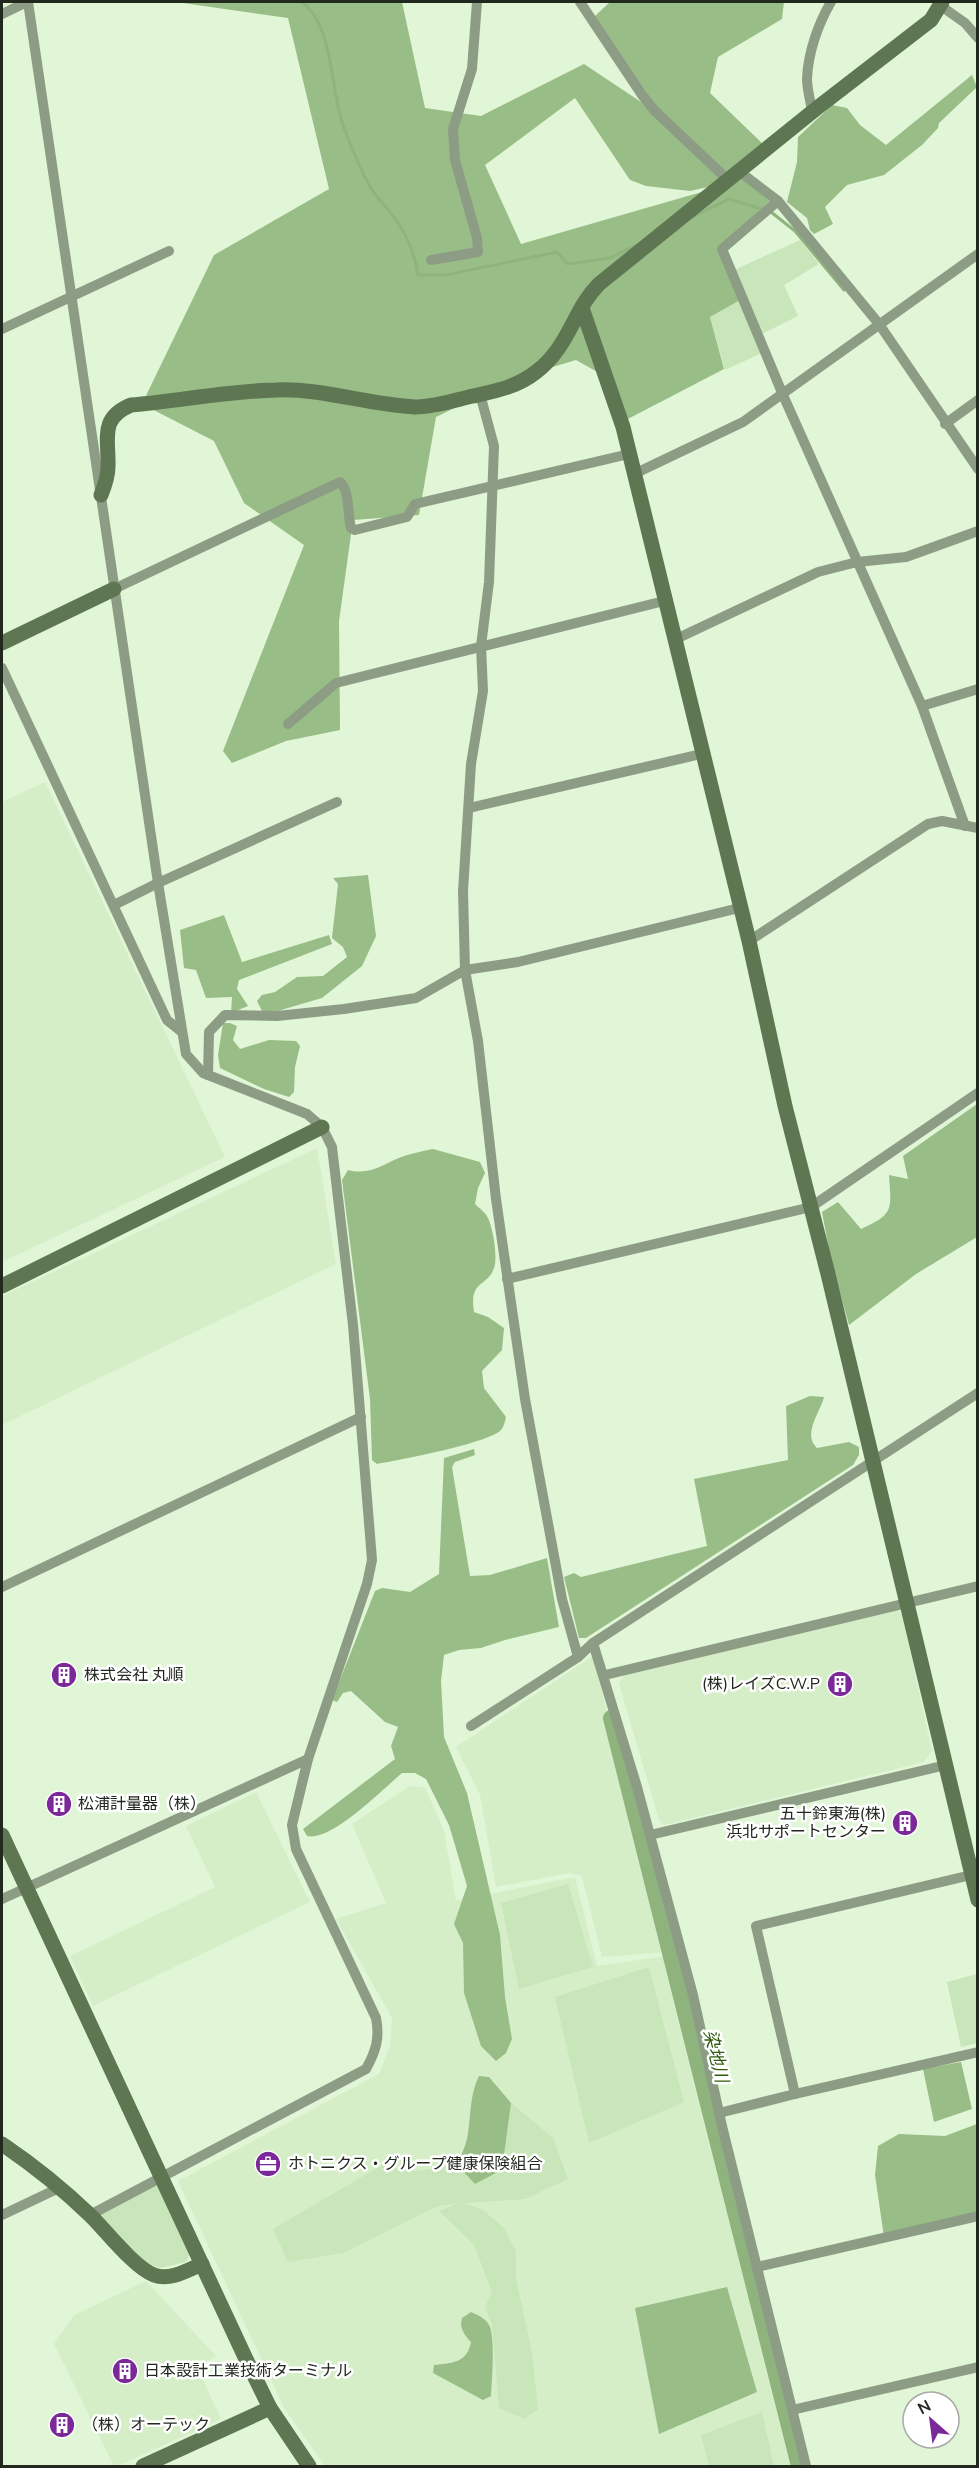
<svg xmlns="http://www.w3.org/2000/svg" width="979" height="2468" font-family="'Nunito Sans','Noto Sans JP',sans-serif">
<rect width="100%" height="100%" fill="#e1f6d7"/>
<g fill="#d5eec8">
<path d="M45 782 225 1157 2 1262V802Z"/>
<path d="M317 1148 336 1264 2 1425V1296Z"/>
<path d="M895 1608 902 1613 932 1751 924 1762 664 1825 659 1820 619 1684 624 1675Z"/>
<path d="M593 1656 668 1952 602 1957 582 1876 569 1873 496 1887 480 1795 456 1747Z"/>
<path d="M410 1786 425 1787 444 1831 456 1901 575 1877 597 1966 666 1956 795 2466H325L284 2408 178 2181 379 2074 390 2046 392 2018 336 1919 386 1903 352 1824Z"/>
<path d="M256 1792 310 1902 93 2006 70 1956 215 1887 186 1826Z"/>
<path d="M146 2281 216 2356 197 2367 221 2419 118 2466H114L54 2344 74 2315Z"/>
</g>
<g fill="#c8e6b9">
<path d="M800 240 819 264 784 285 798 316 762 334 732 271Z"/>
<path d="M742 299 764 352 725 370 710 317Z"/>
<path d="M568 1884 593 1967 519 1989 501 1903Z"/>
<path d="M649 1967 684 2102 589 2143 555 1997Z"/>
<path d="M977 1974V2043L961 2047 947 1982Z"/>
<path d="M511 2103 553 2138 568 2179 525 2199 465 2203 483 2210 504 2228 516 2251V2278L532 2353 538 2409 524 2419 499 2408 492 2324 485 2307 492 2292 474 2245 439 2211 459 2203 438 2206 343 2253 288 2262 273 2229 389 2161 391 2168 415 2171 457 2165 475 2184 502 2171Z"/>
<path d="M158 2184 191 2250 186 2262 160 2268 143 2262 99 2216Z"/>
<path d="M762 2412 774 2466H709L701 2435Z"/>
</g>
<g fill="#99bd86">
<path d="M176 2H402L425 108 481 116 584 64 653 110 595 16 610 2H784L782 19 718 57 710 93 765 146 722 184 690 191 646 186 630 180 575 98 485 165 521 244 726 185 740 175 773 204 719 249 742 299 710 317 724 369 622 422 608 378 576 360 516 378 436 417 419 515 353 520 339 621 340 730 286 741 232 763 223 751 304 545 244 503 214 441 142 404 214 255 329 189 288 18Z"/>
<path d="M972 75 977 87 939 123 938 128 922 145 884 175 847 185 825 207 833 224 814 234 810 230 807 218 787 202 797 162 798 137 832 105 847 108 860 125 886 145Z"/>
<path d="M368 875 376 936 362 966 322 998 271 1013 262 1011 257 1001 262 995 275 992 297 977 323 976 347 957 343 947 332 938 338 884 333 878Z"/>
<path d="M224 915 242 962 329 935 332 944 239 980 237 989 248 1006 231 1013 232 997 206 998 196 970 184 968 180 930Z"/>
<path d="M223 1023H230L237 1026 233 1040 240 1049 269 1040 296 1041 300 1046 295 1067 294 1092 289 1097 264 1089 220 1068 218 1055Z"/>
<path d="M977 1104V1237L916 1274 849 1325 831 1260 822 1212 838 1202 861 1229C895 1214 891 1209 889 1175L908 1179 903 1156Z"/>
<path d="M433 1149 480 1162 485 1173 478 1188 475 1204C479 1208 486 1213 488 1218 493 1228 498 1258 494 1268 487 1288 469 1279 474 1312L488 1317 504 1328 502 1350 482 1371 484 1388 506 1417C505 1421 504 1427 501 1430 489 1443 399 1460 377 1464L372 1460 370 1399 342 1180 348 1170C371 1176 384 1163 404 1156 413 1153 423 1151 433 1149Z"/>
<path d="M810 1396 824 1397C820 1413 802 1434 817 1448L849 1442 859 1447V1455L853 1465 586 1638H579L564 1577 574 1573 581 1577 707 1546 694 1479 788 1460 786 1406Z"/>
<path d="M474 1449 475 1455 455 1462 452 1467 470 1576 490 1575 547 1558 559 1627 505 1640 481 1648 459 1650 444 1655 441 1681 444 1737 467 1793 500 1935 505 1997 512 2039 506 2053 496 2061 481 2046 464 1993 463 1943 454 1924 467 1886 449 1825 426 1779 415 1773H402C383 1789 331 1842 307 1836L303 1829 395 1759 391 1746 398 1727 385 1722 351 1691 343 1693 337 1702 332 1700 375 1591 382 1588 410 1592 439 1574 444 1458Z"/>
<path d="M961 2062 972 2109 934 2122 923 2069Z"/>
<path d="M479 2076 489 2077 511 2103 502 2170 475 2184 457 2165C461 2155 467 2144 468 2133 471 2113 470 2094 479 2076Z"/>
<path d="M977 2124V2215L884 2237 875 2175 878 2146 899 2134 945 2136Z"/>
<path d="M727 2287 757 2392 659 2434 635 2308Z"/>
<path d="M471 2312C478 2315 487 2319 490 2327 495 2341 492 2380 491 2396L483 2400 433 2373 434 2365C452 2363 467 2363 471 2342 464 2335 459 2327 462 2318Z"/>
</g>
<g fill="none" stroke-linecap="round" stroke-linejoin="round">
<g stroke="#8fb37c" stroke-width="3">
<path d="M302 2C334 26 330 89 343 125 351 146 359 168 371 188 378 200 389 209 396 220 408 237 415 255 418 275H446L557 252 568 264 610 258 636 245"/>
<path d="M771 212 795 231 844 290"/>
<path d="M693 217 729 199 765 210"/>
</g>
<path stroke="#8fb37c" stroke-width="16" d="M611 1718 799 2466"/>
<g stroke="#8d9d85" stroke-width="10">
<path d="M28 2 158 883 186 1054 203 1073 307 1114 322 1127 332 1147 353 1325 372 1560 367 1584 308 1759 292 1825 296 1849 376 2018C380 2038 376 2051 366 2069L90 2215"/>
<path d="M580 2 642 95 655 111 728 180"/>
<path d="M941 6 965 23 978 38"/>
<path d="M2 14 27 2"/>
<path d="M812 112C811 102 807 90 807 79 808 53 818 24 831 2"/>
<path d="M740 172 778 201 879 324 978 469"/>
<path d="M778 201 722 249 783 395 922 706 965 826"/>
<path d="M431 260 478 252 477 238 455 160 453 129 472 69 477 2"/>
<path d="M2 329 169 251"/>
<path d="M480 394 494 446 489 582 481 646 483 691 471 764 463 891 465 970 478 1041 496 1199 525 1399 562 1599 578 1657 593 1643 978 1393"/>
<path d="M945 424 978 400"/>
<path d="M634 474 743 422 978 254"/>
<path d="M114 589 340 482C350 491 347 513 351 528L355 530 407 517 415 504 629 454"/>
<path d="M674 640 818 572 857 562 906 557 978 531"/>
<path d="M2 668 167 1020 182 1032"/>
<path d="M922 706 978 689"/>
<path d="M288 724 336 683 664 601"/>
<path d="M469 808 701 754"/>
<path d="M114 905 158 883 337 802"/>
<path d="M749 941 928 824 942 821 978 828"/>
<path d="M208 1075 209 1032 225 1015 277 1016 344 1009 416 998 465 970 518 962 739 908"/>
<path d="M507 1279 811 1207 978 1093"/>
<path d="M2 1587 361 1417"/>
<path d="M593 1643 637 1787 693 1995 722 2126 806 2466"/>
<path d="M605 1675 978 1586"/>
<path d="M471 1726 578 1657"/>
<path d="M650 1835 946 1765"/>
<path d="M2 1899 308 1759"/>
<path d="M795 2094 756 1926 971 1875"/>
<path d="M719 2113 795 2094 978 2052"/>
<path d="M2 2215 59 2188"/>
<path d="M757 2267 978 2216"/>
<path d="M792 2410 978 2367"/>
</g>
<g stroke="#5f7653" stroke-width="15">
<path d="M582 308 623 427 749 941 785 1106 828 1274 978 1900"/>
<path d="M101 495C105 485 108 477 108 467 109 439 99 418 131 405 179 401 227 391 276 390 323 388 368 405 415 407 434 407 455 400 473 396 496 391 517 387 536 372 570 346 573 310 599 284L817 108 931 20 942 2"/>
<path d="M2 643 114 589"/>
<path d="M2 1286 322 1127"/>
<path d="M2 1835 245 2357 270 2408 309 2466"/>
<path d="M2 2144C33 2165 63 2189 91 2216 106 2231 135 2268 154 2275 170 2281 188 2270 202 2264"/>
<path d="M143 2466 270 2408"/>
</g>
</g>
<defs>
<g id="building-disc" transform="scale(1.35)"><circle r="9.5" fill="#7b2999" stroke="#fff"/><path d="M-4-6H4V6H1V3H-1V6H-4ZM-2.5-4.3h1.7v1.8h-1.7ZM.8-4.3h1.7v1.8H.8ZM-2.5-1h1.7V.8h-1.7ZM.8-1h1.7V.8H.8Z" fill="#fff"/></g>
<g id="office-disc" transform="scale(1.35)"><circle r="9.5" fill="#7b2999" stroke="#fff"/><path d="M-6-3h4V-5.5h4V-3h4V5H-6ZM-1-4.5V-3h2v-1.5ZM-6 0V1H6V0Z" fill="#fff"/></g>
</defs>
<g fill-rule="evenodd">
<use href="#building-disc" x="64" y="1675"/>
<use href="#building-disc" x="840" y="1684"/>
<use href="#building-disc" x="59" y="1804"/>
<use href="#building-disc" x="905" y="1823"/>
<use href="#office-disc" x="268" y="2164"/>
<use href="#building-disc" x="125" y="2371"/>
<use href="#building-disc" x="62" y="2425"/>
</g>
<g text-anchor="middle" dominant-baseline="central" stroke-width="5" stroke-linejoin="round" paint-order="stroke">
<g font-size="16" fill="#21281d" stroke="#fff" text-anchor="start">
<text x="84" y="1675">株式会社 丸順</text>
<text x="820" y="1684" text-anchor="end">(株)レイズC.W.P</text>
<text x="78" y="1804">松浦計量器（株）</text>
<text x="886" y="1814" text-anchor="end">五十鈴東海(株)<tspan x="886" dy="18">浜北サポートセンター</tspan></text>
<text x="288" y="2164">ホトニクス・グループ健康保険組合</text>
<text x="144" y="2371">日本設計工業技術ターミナル</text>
<text x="82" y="2425">（株）オーテック</text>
</g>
<g font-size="18" font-style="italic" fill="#305c0d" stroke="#fff">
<text transform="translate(716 2056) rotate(76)">染地川</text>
</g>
</g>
<rect width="979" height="2468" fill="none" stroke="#21281d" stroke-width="6"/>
<g transform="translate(931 2420) rotate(332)"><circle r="28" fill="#ffffff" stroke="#a6a9a5" stroke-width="1.5"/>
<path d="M0-4.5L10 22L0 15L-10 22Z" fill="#7b2999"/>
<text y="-9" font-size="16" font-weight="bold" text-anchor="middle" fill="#21281d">N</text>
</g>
</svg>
